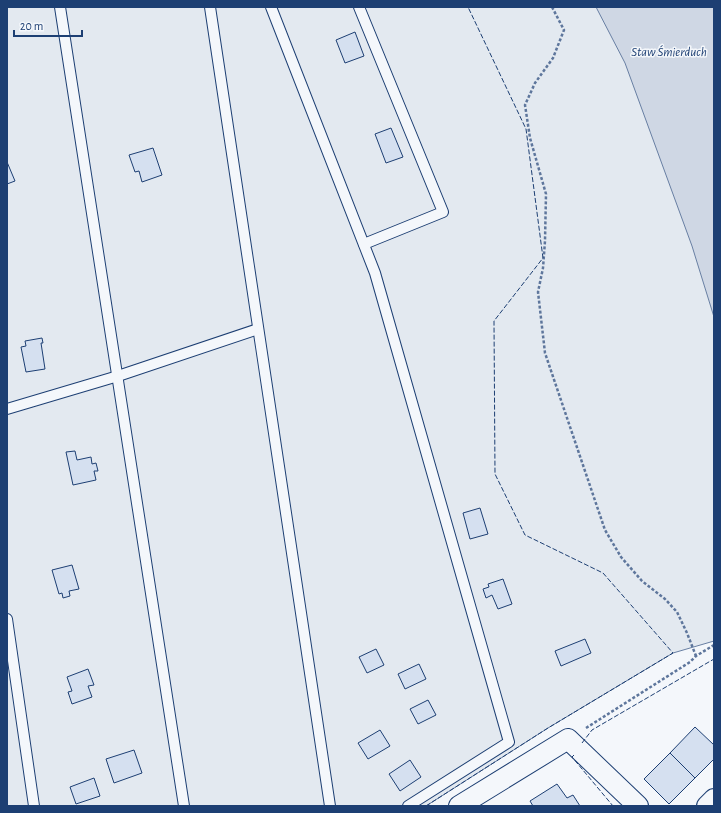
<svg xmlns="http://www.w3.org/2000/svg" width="721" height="813" font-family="'Alegreya Sans',sans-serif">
<rect width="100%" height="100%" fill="#f4f7fb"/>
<path fill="#e3e9f0" stroke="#687fa3" d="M7 7H714V641L673 653 548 728 426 806H7Z"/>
<path fill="#cfd7e4" stroke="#687fa3" d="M596 7H714V317L692 246 625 63Z"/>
<g fill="#d5e0f0" stroke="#1d3f73">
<path d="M355 32 364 56 345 63 336 40Z"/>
<path d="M391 128 403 157 386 163 375 134Z"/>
<path d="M153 148 162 175 142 182 139 171 135 172 129 155Z"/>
<path d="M7 162 15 181 7 184Z"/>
<path d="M42 338 43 343H41L45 369 26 372 21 347 26 346 25 341Z"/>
<path d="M75 451 77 460 91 457 92 464 96 463 98 471H94L96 480 73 485 66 452Z"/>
<path d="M480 508 488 534 470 539 463 513Z"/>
<path d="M72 565 79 589 69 591 70 596 63 598 62 593 59 594 52 570Z"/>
<path d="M503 579 512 604 498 609 492 595 486 598 483 589 489 587 488 584Z"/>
<path d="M585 639 591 653 561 666 555 651Z"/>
<path d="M376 649 384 665 367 673 359 657Z"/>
<path d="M419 664 426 679 405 689 398 674Z"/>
<path d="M88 669 94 685 88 686 92 697 72 704 68 692 72 691 67 677Z"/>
<path d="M428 700 436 715 418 724 410 709Z"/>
<path d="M695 727 714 745V759L695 778 670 753Z"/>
<path d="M380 730 390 746 368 759 358 743Z"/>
<path d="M134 750 142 773 114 783 106 759Z"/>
<path d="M670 753 695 778 669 804 644 779Z"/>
<path d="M410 760 421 777 400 791 389 774Z"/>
<path d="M94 778 100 796 76 804 70 787Z"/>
<path d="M557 784 567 798 573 795 580 806H533L530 801Z"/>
</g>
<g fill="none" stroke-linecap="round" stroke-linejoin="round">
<g stroke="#1d3f73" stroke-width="12">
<g id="service">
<path d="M60 7 184 806"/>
<path d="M210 7 330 806"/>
<path d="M271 7 375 273 509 742 408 806"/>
<path d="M359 7 443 212 364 244"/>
<path d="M7 409 118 376 258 329"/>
<path d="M7 619 34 806"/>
</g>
</g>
<g stroke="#1d3f73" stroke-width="22">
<g id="minor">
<path d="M459 806 568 739 638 806"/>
<path d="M707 806 714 799"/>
</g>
</g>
<g stroke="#5e769c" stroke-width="2.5" stroke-dasharray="3 2" stroke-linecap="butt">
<path d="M552 7 564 30 553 58 535 83 525 105 530 138 546 194 545 241 543 268 538 292 545 353 605 530 621 557 642 581 665 599 677 612 687 633 696 656"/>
<path d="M586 728 690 662 696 656 714 645"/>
</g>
<use href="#service" stroke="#f4f7fb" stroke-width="10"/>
<use href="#minor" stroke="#f4f7fb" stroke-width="20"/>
<g stroke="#1d3f73" stroke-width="1" stroke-dasharray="5 2" stroke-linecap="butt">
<path d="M582 743 592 730 714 659"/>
<path d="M574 755 572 757 613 806"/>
<path d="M426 806 548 728 673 653 603 573 525 535 495 474 494 321 543 258 526 129 468 7"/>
</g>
</g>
<g text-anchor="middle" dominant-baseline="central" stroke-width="3" stroke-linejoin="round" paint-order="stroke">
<g font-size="13" font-style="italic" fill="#1d3f73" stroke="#f4f7fb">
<text x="669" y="52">Staw Śmierduch</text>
</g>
</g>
<rect width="721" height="813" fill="none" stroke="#1d3f73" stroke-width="16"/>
<path d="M14 30v6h68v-6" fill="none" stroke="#1d3f73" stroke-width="2"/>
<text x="20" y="30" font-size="12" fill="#1d3f73" stroke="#f4f7fb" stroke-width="3" paint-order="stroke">20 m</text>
</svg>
